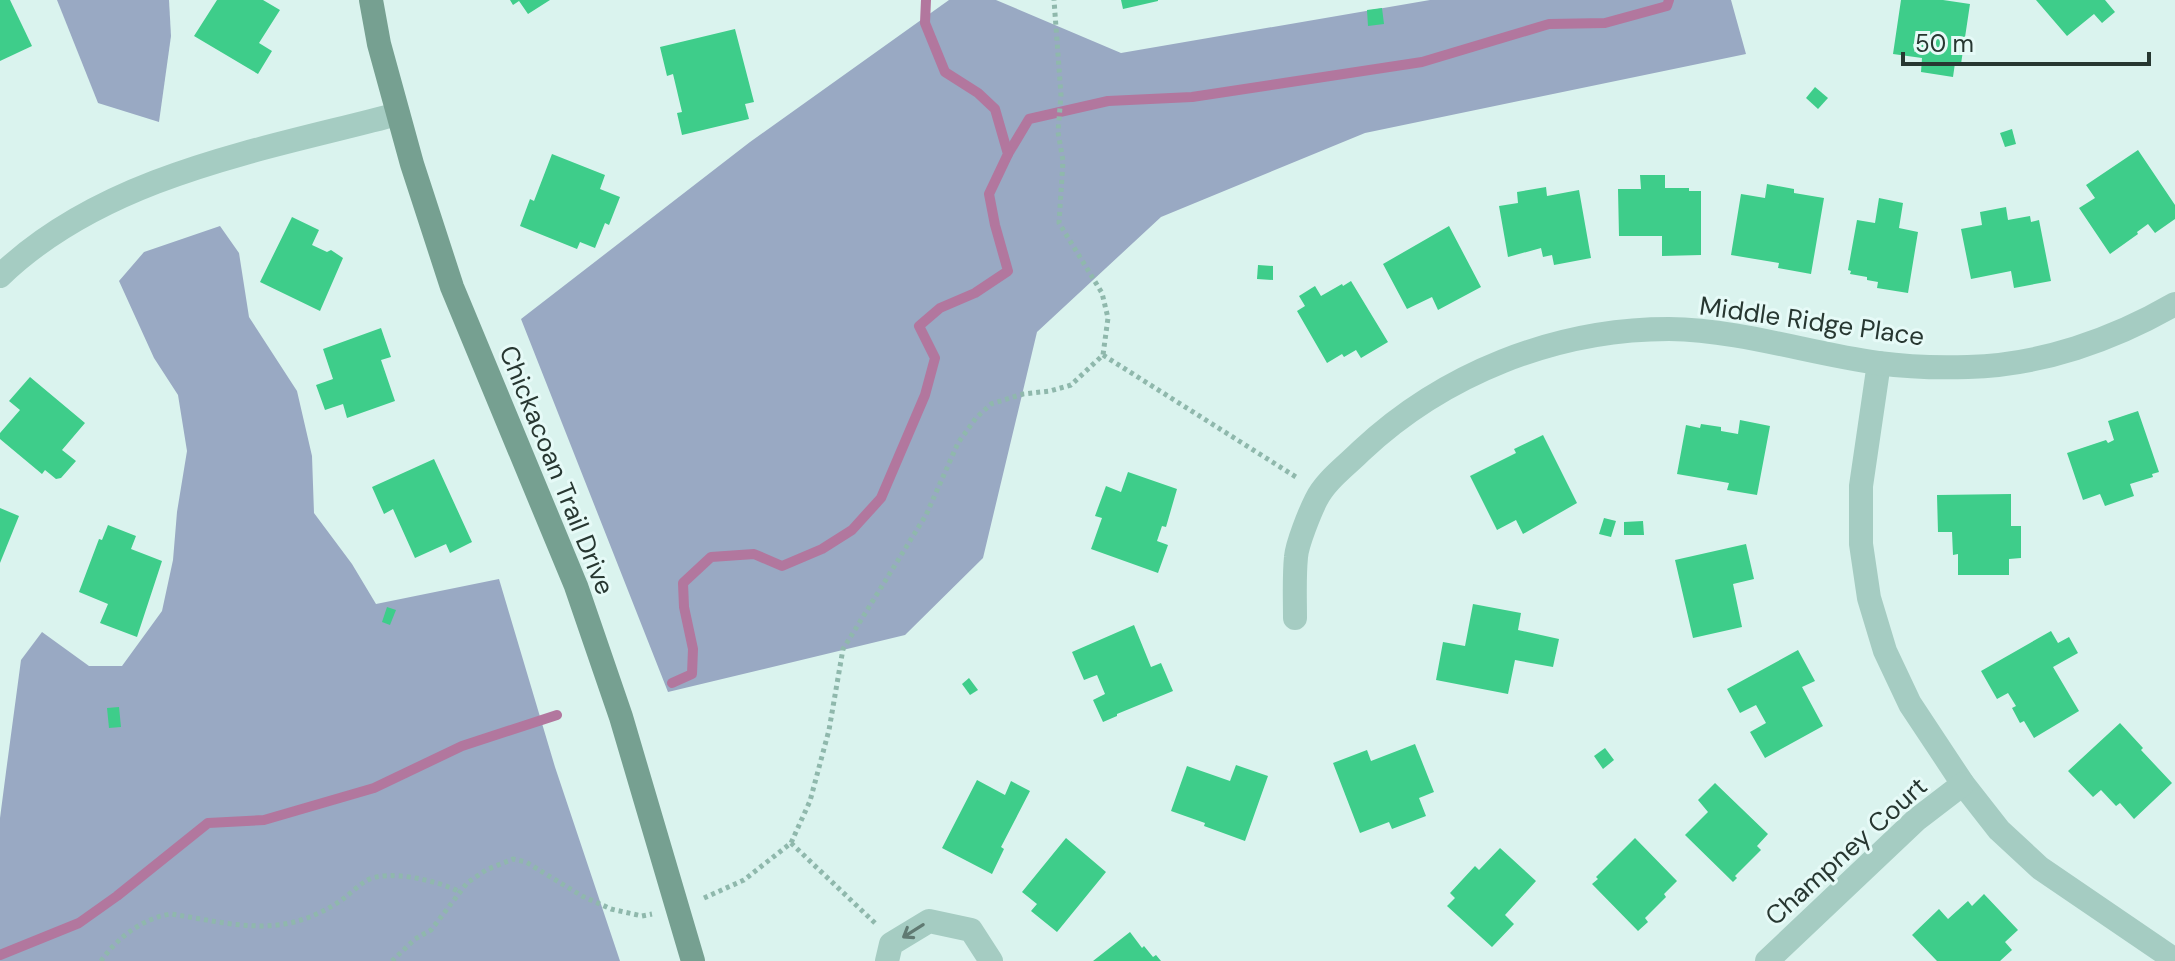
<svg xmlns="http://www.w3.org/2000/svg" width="2175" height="961" font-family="'DM Sans',sans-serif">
<rect width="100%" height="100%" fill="#daf3ee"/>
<g fill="#99a9c3">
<path d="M57 0H169L171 36 159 122 98 103Z"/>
<path d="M949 0H996L1121 53 1430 0H1731L1746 54 1365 133 1161 217 1037 332 983 558 905 635 668 692 521 319 750 142Z"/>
<path d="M220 226 239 253 249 317 297 391 312 456 314 513 352 564 376 604 499 579 555 767 620 961H0V818L6 772 21 660 42 632 89 666H122L162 611 173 560 177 512 187 451 178 395 154 358 119 281 144 252Z"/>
</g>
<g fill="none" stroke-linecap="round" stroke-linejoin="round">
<g stroke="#b2779e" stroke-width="10">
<path d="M1008 154 1029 119 1108 101 1192 97 1422 62 1549 24 1605 23 1667 6 1669 0"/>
<path d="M672 683 692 674 693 649 684 607 683 583 711 557 754 554 782 566 822 549 852 530 881 498 925 395 935 358 919 326 940 308 975 293 1008 271 995 225 989 194 1008 154 995 109 978 93 945 72 925 23 926 0"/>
<path d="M0 955 79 923 117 896 208 823 264 820 374 788 462 746 557 715"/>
</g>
</g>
<g fill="#3ecd8a">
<path d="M0 0H10L32 46 0 61Z"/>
<path d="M217 0H263L280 10 259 43 272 51 258 74 194 36Z"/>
<path d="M510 0H550L528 14 519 1 513 5Z"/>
<path d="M1121 0H1158V1L1123 9Z"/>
<path d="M1901 0H1943L1970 4 1961 64 1955 63 1953 77 1921 72 1922 58 1893 54Z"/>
<path d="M2036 0H2105L2115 12 2102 23 2094 14 2067 36Z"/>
<path d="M1382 8 1384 24 1368 26 1367 10Z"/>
<path d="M735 29 754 102 745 104 749 119 682 135 677 113 682 112 673 74 667 76 660 47Z"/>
<path d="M1815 87 1828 98 1818 109 1806 98Z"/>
<path d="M2012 129 2016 144 2005 147 2000 133Z"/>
<path d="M2138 150 2175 205V219L2155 233 2148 224 2137 232 2138 234 2110 254 2079 208 2095 198 2086 185Z"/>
<path d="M552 154 605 175 600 189 620 197 609 225 605 223 595 248 580 242 577 249 520 226 530 199 534 201Z"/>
<path d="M1640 175H1665V188H1689V191H1701V255L1662 256V236H1619L1618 189H1641Z"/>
<path d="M1767 184 1794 189V193L1824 198 1811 274 1778 268 1779 263 1731 255 1741 194 1765 198Z"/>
<path d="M1546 187 1547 196 1579 190 1591 258 1554 265 1552 255 1543 257 1541 248 1508 257 1499 206 1518 203 1517 192Z"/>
<path d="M1879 198 1903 203 1899 228 1918 232 1908 293 1877 288 1878 282 1867 280V277L1850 274 1851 271 1848 270 1857 220 1875 223Z"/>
<path d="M2006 207 2008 220 2030 216 2031 222 2039 220 2051 281 2014 288 2011 271 1971 279 1961 229 1982 225 1980 212Z"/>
<path d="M292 217 319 230 312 245 327 252 331 250 343 258 320 311 260 282Z"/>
<path d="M1449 226 1481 287 1438 310 1432 297 1407 309 1383 264Z"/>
<path d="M1258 265 1273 266V280L1257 279Z"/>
<path d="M1351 281 1388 342 1361 358 1356 350 1344 357 1342 354 1327 363 1297 311 1305 306 1299 296 1315 286 1321 296 1342 284 1343 286Z"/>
<path d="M381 328 391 357 381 360 395 401 347 418 343 404 325 410 316 385 333 379 323 349Z"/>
<path d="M30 377 85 423 62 450 76 461 61 478 56 479 45 470 42 474 0 439V433L20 410 9 401Z"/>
<path d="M2138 411 2159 472 2152 474 2153 477 2130 484 2134 496 2105 506 2100 494 2083 500 2067 453 2106 440 2108 443 2114 440 2108 421Z"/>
<path d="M1740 420 1770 426 1757 495 1727 490 1729 483 1677 474 1686 425 1700 428 1701 424 1721 427V431L1738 434Z"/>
<path d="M1543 435 1577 503 1523 534 1516 520 1497 530 1470 476 1516 453 1514 449Z"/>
<path d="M434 459 472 542 450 553 446 544 415 558 393 509 384 514 372 487Z"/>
<path d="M1128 472 1177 489 1166 527 1162 526 1157 541 1168 545 1158 573 1091 549 1102 518 1095 516 1106 486 1121 492Z"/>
<path d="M2011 494V526H2021V558L2009 559V575H1958V554L1953 555 1952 532H1938L1937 495Z"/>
<path d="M0 508 19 516 0 563Z"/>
<path d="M1604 518 1616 521 1611 537 1599 534Z"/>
<path d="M1643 521 1644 535H1624V522Z"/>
<path d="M108 525 136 536 131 549 162 561 137 637 100 623 108 604 79 592 99 539 102 540Z"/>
<path d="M1746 544 1754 579 1733 584 1742 627 1693 638 1675 560Z"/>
<path d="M1473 604 1521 613 1518 630 1559 639 1553 667 1515 660 1508 694 1436 680 1443 642 1465 646Z"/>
<path d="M387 607 396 610 390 625 382 622Z"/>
<path d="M1134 625 1151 667 1161 663 1173 691 1117 714V716L1103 722 1093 700 1105 694 1097 675 1084 680 1072 652Z"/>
<path d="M2051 631 2058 643 2069 637 2078 653 2053 667 2079 711 2034 738 2024 721 2020 723 2012 708 2016 706 2008 693 1997 699 1981 671Z"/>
<path d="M1798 650 1815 681 1802 687 1823 726 1765 758 1750 732 1766 723 1756 705 1740 713 1727 689Z"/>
<path d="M969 678 978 690 970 695 962 684Z"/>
<path d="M119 707 121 727 109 728 107 708Z"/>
<path d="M2120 723 2143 748 2141 750 2172 783 2134 819 2120 803 2116 806 2101 790 2093 797 2068 771Z"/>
<path d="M1415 744 1434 792 1419 798 1426 816 1392 829 1389 822 1360 833 1333 763 1367 750 1371 761Z"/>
<path d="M1605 748 1614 760 1603 769 1594 756Z"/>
<path d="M1236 765 1268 776 1245 841 1204 826 1205 823 1171 811 1187 766 1230 781Z"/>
<path d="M977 780 1005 795 1011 781 1030 791 1001 847 1004 849 992 874 942 848Z"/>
<path d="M1715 783 1768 834 1757 846 1761 850 1735 876 1737 878 1733 882 1685 835 1708 812 1698 800Z"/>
<path d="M1066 838 1106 872 1057 932 1031 911 1037 904 1022 892Z"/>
<path d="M1635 838 1677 881 1664 894 1666 897 1645 918 1648 922 1638 931 1592 884 1598 879 1596 877Z"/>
<path d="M1500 848 1536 881 1505 915 1514 924 1492 947 1447 906 1455 898 1450 893 1475 866 1479 870Z"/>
<path d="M1984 894 2018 930 2005 942 2012 950 2000 961H1937L1912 935 1939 909 1948 919 1968 901 1972 906Z"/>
<path d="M1130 932 1142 948 1144 946 1153 957 1156 955 1161 961H1093Z"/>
</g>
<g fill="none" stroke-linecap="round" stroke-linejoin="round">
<g stroke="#8fb8ac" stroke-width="5" stroke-dasharray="4 4" stroke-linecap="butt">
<path d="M1103 355 1296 477"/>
<path d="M791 843 876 924"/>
<path d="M704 898 744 880 791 843 810 801 829 730 843 649 926 515 958 443 976 418 991 404 1023 394 1050 391 1071 385 1103 355 1108 318 1102 293 1059 223 1063 161 1058 132 1061 95 1054 0"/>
<path d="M101 961C117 938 143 918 171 914 212 920 256 933 298 921 315 916 333 907 347 896 353 891 359 885 366 881 386 868 439 881 460 892"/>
<path d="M392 961 415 939 431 930 467 883 486 870 513 859 526 862 582 896 611 909 642 916 652 914"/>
</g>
<g stroke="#a5ccc2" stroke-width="24">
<path d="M0 276C105 175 262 150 398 114"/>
<path d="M1879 363 1861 486V544L1869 598 1885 651 1910 704 1963 784 1999 830 2040 868 2175 960"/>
<path d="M1295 618C1295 598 1294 577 1296 557 1297 544 1310 512 1316 500 1325 481 1346 466 1361 451 1443 374 1555 329 1669 329 1740 330 1808 353 1878 363 1908 367 1938 368 1968 367 2041 365 2113 340 2175 304"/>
<path d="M887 961 891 944 929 921 971 930 991 961"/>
<path d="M1767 961 1916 820 1963 784"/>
</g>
<path stroke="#76a091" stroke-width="24" d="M371 0 379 44 412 164 452 287 576 586 621 717 693 961"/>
</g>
<defs><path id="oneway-shaft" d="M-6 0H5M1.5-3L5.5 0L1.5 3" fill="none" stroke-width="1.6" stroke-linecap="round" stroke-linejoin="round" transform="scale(2)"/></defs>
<use stroke="#607a72" href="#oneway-shaft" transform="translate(913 931) rotate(148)"/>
<g text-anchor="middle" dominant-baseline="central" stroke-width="6" stroke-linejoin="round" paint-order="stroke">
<g font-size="26" fill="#273731" stroke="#e6faf7">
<text transform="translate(1812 321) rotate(8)">Middle Ridge Place</text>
<text transform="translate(557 470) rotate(68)">Chickacoan Trail Drive</text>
<text transform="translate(1846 851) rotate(-42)">Champney Court</text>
</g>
</g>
<path d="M1903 52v12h246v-12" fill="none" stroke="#273731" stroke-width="4"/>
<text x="1915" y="52" font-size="24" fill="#273731" stroke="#e6faf7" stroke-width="6" paint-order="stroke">50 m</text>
</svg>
